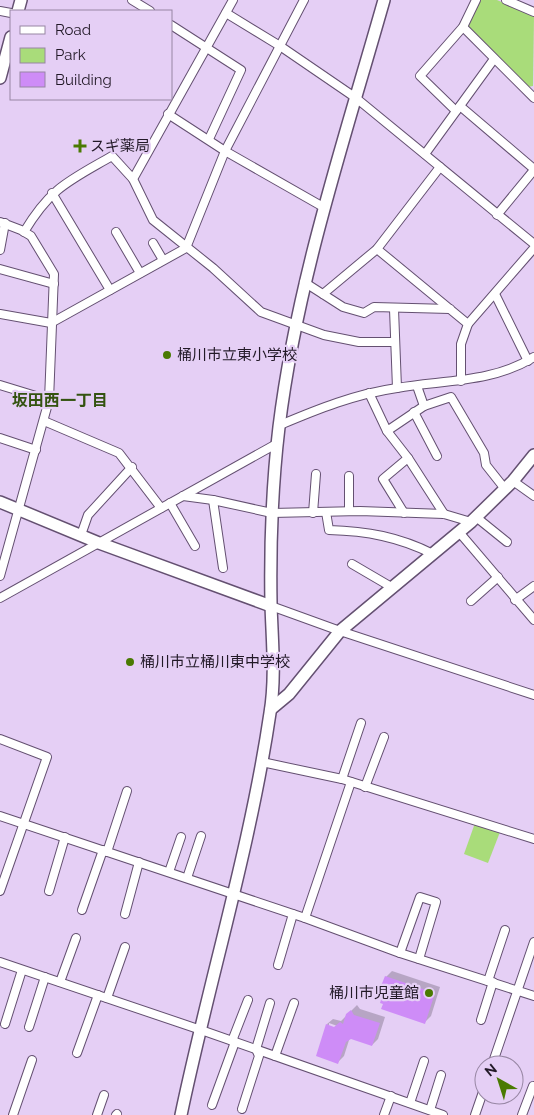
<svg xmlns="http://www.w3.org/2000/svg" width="534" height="1115" font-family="Raleway,'Noto Sans JP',sans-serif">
<rect width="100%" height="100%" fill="#e5cff5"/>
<g fill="#a9dc7a">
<path d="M481 0H497L534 16 533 86 528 87 466 27Z"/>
<path d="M475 823 500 832 488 863 464 854Z"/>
</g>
<g fill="#0003" fill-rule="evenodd">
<path d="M392 971 440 987 431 1016 425 1022 387 986 386 977Z"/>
<path d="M357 1005 360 1009 385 1017 378 1039 372 1045 350 1037 344 1056 338 1062 327 1024 333 1019 341 1021ZM329 1023 340 1027 339 1030 329 1026Z"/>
</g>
<g fill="#ce8cf7">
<path d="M385 976 435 993 425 1024 381 1009 383 1004 380 1003 385 987 381 986Z"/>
<path d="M351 1010 354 1015 380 1023 372 1046 351 1039 346 1042 338 1064 316 1056 326 1024 334 1027 340 1022 343 1024 346 1014Z"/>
</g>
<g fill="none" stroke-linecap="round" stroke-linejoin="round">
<g stroke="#645071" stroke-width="10">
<g id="street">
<path d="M132 0 150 11"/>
<path d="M233 0 133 179 153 220 213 268 261 312 324 335 359 342H395"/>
<path d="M506 0 534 12"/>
<path d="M0 11 11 13"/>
<path d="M226 13 280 46 356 98 534 244"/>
<path d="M171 25 241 70 209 139"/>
<path d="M463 27 534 98"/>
<path d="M460 106 534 169"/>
<path d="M456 111 420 76 463 27 476 0"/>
<path d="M168 114 225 151 325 208"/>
<path d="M425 154 494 59"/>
<path d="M52 193 110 290"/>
<path d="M497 215 534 170"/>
<path d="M0 222 21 230 31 236 54 274 49 400 0 576"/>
<path d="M24 232C51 187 69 181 112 156L133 179"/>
<path d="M116 232 140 273"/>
<path d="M153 243 163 260"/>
<path d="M377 249 468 324"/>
<path d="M0 250 5 223"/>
<path d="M0 269 54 284"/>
<path d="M304 282 343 307 364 313 374 307 450 309"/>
<path d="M323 294 377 249 440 167"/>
<path d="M495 294 528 361"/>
<path d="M394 309 397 388"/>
<path d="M0 314 51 323 186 248 225 151 304 0"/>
<path d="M461 381V344L468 324 534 248"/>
<path d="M0 385 49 400"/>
<path d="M417 386 424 406"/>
<path d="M369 393 387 431 424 406 451 397 484 453 486 465 505 489"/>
<path d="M414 412 437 456"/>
<path d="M44 421 119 453 161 508"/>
<path d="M280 425C318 409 355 394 397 388 442 380 493 383 534 357"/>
<path d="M387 431 408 458 444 514"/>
<path d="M0 438 36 450"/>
<path d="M349 476V511"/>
<path d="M513 481 534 496"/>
<path d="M183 496 213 500 272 513 360 511 444 514 471 522"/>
<path d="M213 500 223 568"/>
<path d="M170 503 195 546"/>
<path d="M326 512 329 530C367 531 399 537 433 554"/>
<path d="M313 513 316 474"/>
<path d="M404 513 383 479 408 458"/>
<path d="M476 517 507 542"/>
<path d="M459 532 534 620"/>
<path d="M81 535 88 515 132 467"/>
<path d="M352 564 393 588"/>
<path d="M0 598 278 443"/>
<path d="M515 600 534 586"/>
<path d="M471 601 498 577"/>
<path d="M271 606 340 631 534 695"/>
<path d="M0 739 47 757 0 891"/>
<path d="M262 762 342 779 534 839"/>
<path d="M342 779 361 723"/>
<path d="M365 787 384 737"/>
<path d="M0 816 305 918 400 953 534 996"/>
<path d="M107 852 127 791"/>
<path d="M169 872 181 837"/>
<path d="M187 878 201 836"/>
<path d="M49 891 65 837"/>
<path d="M82 910 103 850"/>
<path d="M125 914 139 862"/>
<path d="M305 918 351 782"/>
<path d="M400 953 420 897 436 902 419 959"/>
<path d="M0 962 201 1030 443 1115"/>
<path d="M278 965 293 914"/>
<path d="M488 981 505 930"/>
<path d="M60 982 76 938"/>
<path d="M107 998 125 947"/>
<path d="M481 1020 493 982"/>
<path d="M5 1024 22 970"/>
<path d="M29 1027 45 977"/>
<path d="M232 1041 248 1000"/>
<path d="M77 1053 98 995"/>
<path d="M275 1056 294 1003"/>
<path d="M492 1065 534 942"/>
<path d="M410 1103 424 1061"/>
<path d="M212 1105 235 1042"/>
<path d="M242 1109 259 1056 256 1049 270 1003"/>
<path d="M430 1110 441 1075"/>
<path d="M13 1115 32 1060"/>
<path d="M97 1115 104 1095"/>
<path d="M116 1115 117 1114"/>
<path d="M384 1115 391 1096"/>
<path d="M475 1115 484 1089"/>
<path d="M522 1115 533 1086"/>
</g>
</g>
<g stroke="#645071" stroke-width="14">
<g id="secondary">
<path d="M18 11 21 0"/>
<path d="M0 78 11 37"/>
<path d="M0 502 99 543 271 606"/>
<path d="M271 709 289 694 340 631 471 522 513 481 534 455"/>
<path d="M181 1115C209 981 250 849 270 713 276 677 272 640 271 604 270 545 272 486 279 427 297 281 344 141 384 0"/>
</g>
</g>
<use href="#street" stroke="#fff" stroke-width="8"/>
<use href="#secondary" stroke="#fff" stroke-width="11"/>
</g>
<g fill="#4a7a02" stroke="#e5cff5" stroke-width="2">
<path d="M77.5 138.5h5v5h5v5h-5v5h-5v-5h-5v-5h5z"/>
<circle cx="167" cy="355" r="5"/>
<circle cx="130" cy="662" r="5"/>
<circle cx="429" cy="993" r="5"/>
</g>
<g text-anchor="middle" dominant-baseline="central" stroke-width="4.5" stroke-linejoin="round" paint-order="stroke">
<g font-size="15" fill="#221927" stroke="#e5cff5" text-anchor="start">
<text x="90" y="146">スギ薬局</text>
<text x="177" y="355">桶川市立東小学校</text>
<text x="140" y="662">桶川市立桶川東中学校</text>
<text x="419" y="993" text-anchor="end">桶川市児童館</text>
</g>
<g font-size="16" font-weight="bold" fill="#345310" stroke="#e5cff5">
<text x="60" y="400">坂田西一丁目</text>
</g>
</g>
<rect x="10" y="10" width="162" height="90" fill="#e5cff5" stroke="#9786a3"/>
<rect x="20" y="26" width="25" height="8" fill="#ffffff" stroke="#9786a3"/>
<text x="55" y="35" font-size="15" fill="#221927">Road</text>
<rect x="20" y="48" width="25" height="15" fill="#a9dc7a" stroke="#9786a3"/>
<text x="55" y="60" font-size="15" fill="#221927">Park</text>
<rect x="20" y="72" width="25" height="15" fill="#ce8cf7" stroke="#9786a3"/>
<text x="55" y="85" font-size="15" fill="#221927">Building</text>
<g transform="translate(499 1080) rotate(321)"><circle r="24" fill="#e5cff5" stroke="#9786a3"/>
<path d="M0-4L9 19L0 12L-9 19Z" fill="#4a7a02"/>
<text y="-8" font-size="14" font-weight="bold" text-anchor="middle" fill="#221927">N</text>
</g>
</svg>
